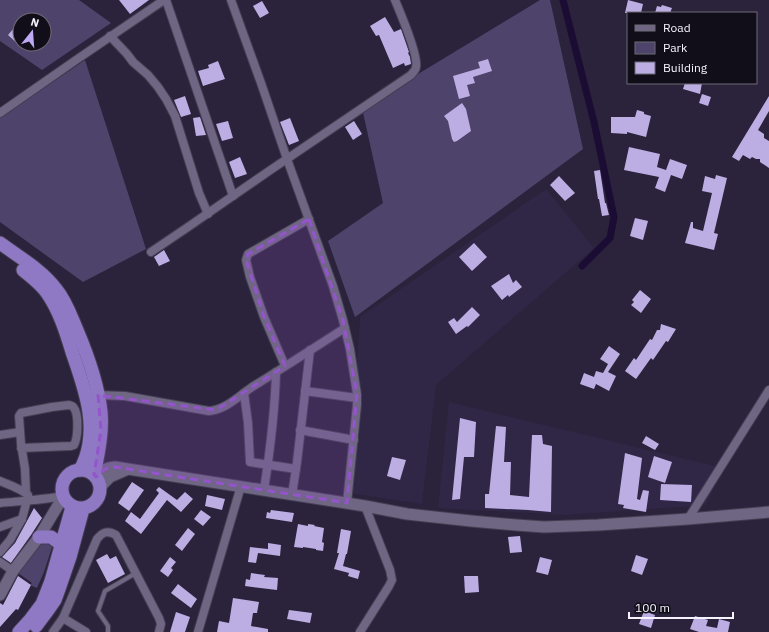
<svg xmlns="http://www.w3.org/2000/svg" width="769" height="632" font-family="'IBM Plex Sans',sans-serif">
<rect width="100%" height="100%" fill="#2a233b"/>
<g fill="#302746">
<path d="M546 189 594 248 436 385 422 504 349 493 360 317Z"/>
<path d="M449 402 723 468 706 505 565 515 438 508Z"/>
</g>
<g fill="#4e436b" fill-rule="evenodd">
<path d="M0 0H79L111 23 42 70 0 41ZM20 20H44V44H20Z"/>
<path d="M540 0H550L583 149 355 317 328 241 383 203 362 108Z"/>
<path d="M85 60 146 249 83 282 0 222V118Z"/>
<path d="M42 542H49L52 547 44 572 37 588 30 585 32 583 18 573Z"/>
</g>
<g fill="none" stroke-linecap="round" stroke-linejoin="round">
<path stroke="#1b0c34" stroke-width="7" d="M563 0 594 122 614 217 610 238 582 266"/>
</g>
<g fill="#bcaee3">
<path d="M119 0H149L130 14Z"/>
<path d="M628 0 643 4 641 13H625Z"/>
<path d="M262 1 269 13 260 18 253 6Z"/>
<path d="M662 5 672 8 670 13H655L657 6 661 7Z"/>
<path d="M385 17 394 32 401 29 409 52 408 53 410 57 411 64 405 66 404 63 393 68 379 35 376 36 370 26Z"/>
<path d="M20 21V46L8 35Z"/>
<path d="M488 59 492 71 473 77 475 83 467 85 470 96 459 99 453 76 480 68 478 62Z"/>
<path d="M218 61 225 79 203 86 198 71 209 68 208 65Z"/>
<path d="M685 83H702L700 94 683 89Z"/>
<path d="M702 94 711 97 708 106 699 103Z"/>
<path d="M185 96 191 114 181 117 174 100Z"/>
<path d="M769 96V111L758 130 764 134V138L769 141V168L760 162V159H756L752 157 750 159 743 155 739 161 732 157Z"/>
<path d="M462 103 466 109 471 131 457 141 454 142 452 139 448 121 444 116Z"/>
<path d="M637 110 644 112V114L651 116 646 137 627 132V134L611 133V117H635Z"/>
<path d="M200 117 206 135 196 136 193 118Z"/>
<path d="M290 118 299 141 289 145 280 122Z"/>
<path d="M228 121 233 138 222 141 216 124Z"/>
<path d="M354 121 362 134 353 140 345 127Z"/>
<path d="M629 147 660 154 657 167 666 170 670 159 687 165 682 179 671 175 665 192 655 188 659 177 624 170Z"/>
<path d="M240 157 247 174 235 178 229 162Z"/>
<path d="M600 170 605 203H606L609 215 602 216 599 199H598L594 171Z"/>
<path d="M716 175 727 178 714 233 718 234 714 250 685 243 691 222H693V228L703 231 712 193 702 191 705 176 715 179Z"/>
<path d="M559 176 575 193 565 201 550 185Z"/>
<path d="M635 218 648 221 643 240 630 236Z"/>
<path d="M474 243 487 257 472 271 459 257Z"/>
<path d="M164 250 170 261 159 266 154 257Z"/>
<path d="M509 274 513 283 516 280 522 287 509 297 508 295 502 300 491 286Z"/>
<path d="M640 290 651 299 641 313 631 305 634 302 632 300Z"/>
<path d="M472 307 480 315 468 327 467 326 456 334 448 322 454 318 457 322Z"/>
<path d="M661 324 676 329 668 342 666 341 653 360 651 358 636 379 625 371 634 358 636 360 650 339 652 340 657 330H660Z"/>
<path d="M609 346 620 354 608 372 616 376 609 391 596 384 594 389 580 384 584 373 594 377 596 371 603 373 608 364 600 359Z"/>
<path d="M460 418 476 422 474 457H464L460 499 452 500Z"/>
<path d="M496 426 506 427 504 462H511L510 495 529 497 532 435H542L543 444 552 446 551 512 528 510 485 508V494H489Z"/>
<path d="M646 436 659 444 655 450 642 443Z"/>
<path d="M625 453 642 458 637 499 640 500 643 490 649 491 646 512 623 508 624 505 618 504Z"/>
<path d="M654 456 672 462 665 483 648 477Z"/>
<path d="M392 457 406 460 400 480 387 476Z"/>
<path d="M132 482 144 490 129 511 118 503Z"/>
<path d="M661 484 692 485 691 502 660 500Z"/>
<path d="M159 487 177 500 185 492 193 499 181 512 167 500 141 534 125 521 131 512 140 519 159 493 156 490Z"/>
<path d="M207 495 225 499 222 510 205 506Z"/>
<path d="M34 508 42 518 31 535 11 563 2 557 15 543Z"/>
<path d="M201 510 211 517 203 526 194 519Z"/>
<path d="M271 510 294 513 292 522 266 518 267 512 270 513Z"/>
<path d="M298 524 308 526V524L315 525 314 526 324 528 322 542 324 543 323 551 316 550V549L303 547V548L294 547Z"/>
<path d="M188 528 195 534 182 551 175 545Z"/>
<path d="M341 529 351 531 347 554H346L343 566 360 571 358 579 348 576 349 573 334 569 339 553H337Z"/>
<path d="M520 536 522 552 510 553 508 537Z"/>
<path d="M268 543 281 545 280 556 258 553 256 563 248 562 250 547 268 549Z"/>
<path d="M107 554 110 559 116 556 125 574 108 583 96 560Z"/>
<path d="M636 555 648 559 642 575 631 571Z"/>
<path d="M170 557 176 562 171 568 173 570 168 577 160 571Z"/>
<path d="M540 557 552 560 548 575 536 572Z"/>
<path d="M251 573 265 575 264 577 278 578 277 590 245 586 246 579 250 580Z"/>
<path d="M18 576 31 585 18 610 16 609 0 627V603L3 605Z"/>
<path d="M464 576H478L479 592 465 593Z"/>
<path d="M178 584 197 599 191 608 171 593Z"/>
<path d="M233 598 259 602 257 613H253L251 626 268 629V632H217L219 621 229 623Z"/>
<path d="M289 610 312 613 310 623 287 619Z"/>
<path d="M644 611 655 615 651 628 639 624Z"/>
<path d="M176 612 190 617 185 632H170Z"/>
<path d="M695 616 708 620 706 626 717 628 719 619 730 622 728 632H699L690 629Z"/>
</g>
<g fill="none" stroke-linecap="round" stroke-linejoin="round">
<g stroke="#453e52" stroke-width="6">
<path id="service" d="M108 632V626L98 611 105 591 136 573"/>
</g>
<g stroke="#453e52" stroke-width="10">
<g id="minor">
<path d="M166 0 233 196"/>
<path d="M231 0 261 83 287 159 333 286 343 320 350 349 357 394V405L347 503"/>
<path d="M110 36 127 54 133 62 148 75 158 87 166 99 175 116 199 193 208 214"/>
<path d="M0 113 76 60 164 0"/>
<path d="M151 252 188 227 269 171 411 75C413 72 416 70 416 67 419 56 400 12 395 0"/>
<path d="M285 366 264 317 250 277 246 260 248 254 309 219"/>
<path d="M305 391 357 398"/>
<path d="M244 393 248 423 250 462 296 469"/>
<path d="M98 395 125 396 209 411C225 410 239 396 252 387 283 368 314 348 345 328"/>
<path d="M300 430 354 440"/>
<path d="M0 435 20 432"/>
<path d="M21 448 71 446 74 445C78 438 79 415 74 408 73 406 72 406 69 405L52 407 21 413 19 416 21 444 25 469 26 493"/>
<path d="M0 481C9 485 20 488 28 495"/>
<path d="M264 490C270 451 275 411 276 372"/>
<path d="M292 495 297 462 310 350"/>
<path d="M0 503C21 501 42 500 63 496"/>
<path d="M688 519 769 390"/>
<path d="M0 527 22 519"/>
<path d="M0 552 10 540 22 519 27 500"/>
<path d="M0 562 13 571"/>
<path d="M63 618 86 632"/>
<path d="M53 632 63 618 97 539C103 532 107 530 116 535L159 618 161 624 159 632"/>
<path d="M198 632 241 486"/>
<path d="M360 632 389 586 392 580 390 570 365 506"/>
</g>
</g>
<g stroke="#453e52" stroke-width="13">
<g id="secondary">
<path d="M96 477C102 470 106 468 115 467L365 506 407 514 471 521 516 525 544 527 598 525 688 519 769 512"/>
<path d="M100 487 110 477 126 470"/>
<path d="M0 595 13 571 39 537 63 497"/>
</g>
</g>
<g stroke="#453e52" stroke-width="15">
<g id="trunk">
<path d="M0 243C19 257 42 270 56 289 66 301 71 316 77 330 88 356 98 383 101 412 103 432 98 455 94 475"/>
<path d="M23 270C31 277 41 284 47 293 59 310 66 332 72 352 85 389 101 432 80 470"/>
<circle cx="81" cy="489" r="19"/>
<path d="M39 537H51L62 545"/>
<path d="M36 626 48 610 55 600 59 589 70 557 83 509"/>
<path d="M19 632 30 620 42 604 46 594 51 581 72 507"/>
</g>
</g>
<use href="#service" stroke="#6e6683" stroke-width="4"/>
<use href="#minor" stroke="#6e6683" stroke-width="8"/>
<use href="#secondary" stroke="#6e6683" stroke-width="11"/>
<use href="#trunk" stroke="#9079c4" stroke-width="13"/>
</g>
<path fill="#9454cb" fill-opacity="0.2" stroke="#9454cb" stroke-width="3" stroke-dasharray="8 5" stroke-linejoin="round" d="M309 219 343 320 357 394 347 503 115 467 105 469 96 477 94 475 101 430 98 395 216 410 285 366 264 317 246 260 248 254Z"/>
<rect x="627" y="12" width="130" height="72" fill="#110e19" stroke="#6d6a74"/>
<rect x="635" y="25" width="20" height="6" fill="#6e6683" stroke="#6d6a74"/>
<text x="663" y="32" font-size="12" fill="#f6f3fd">Road</text>
<rect x="635" y="42" width="20" height="12" fill="#4e436b" stroke="#6d6a74"/>
<text x="663" y="52" font-size="12" fill="#f6f3fd">Park</text>
<rect x="635" y="62" width="20" height="12" fill="#bcaee3" stroke="#6d6a74"/>
<text x="663" y="72" font-size="12" fill="#f6f3fd">Building</text>
<g transform="translate(32 32) rotate(17)"><circle r="19" fill="#110e19" stroke="#6d6a74"/>
<path d="M0-3L7 15L0 10L-7 15Z" fill="#bea9f4"/>
<text y="-6" font-size="11" font-weight="bold" text-anchor="middle" fill="#f6f3fd">N</text>
</g>
<path d="M629 612v6h104v-6" fill="none" stroke="#f6f3fd" stroke-width="2"/>
<text x="635" y="612" font-size="12" fill="#f6f3fd" stroke="#110e19" stroke-width="3" paint-order="stroke">100 m</text>
</svg>
